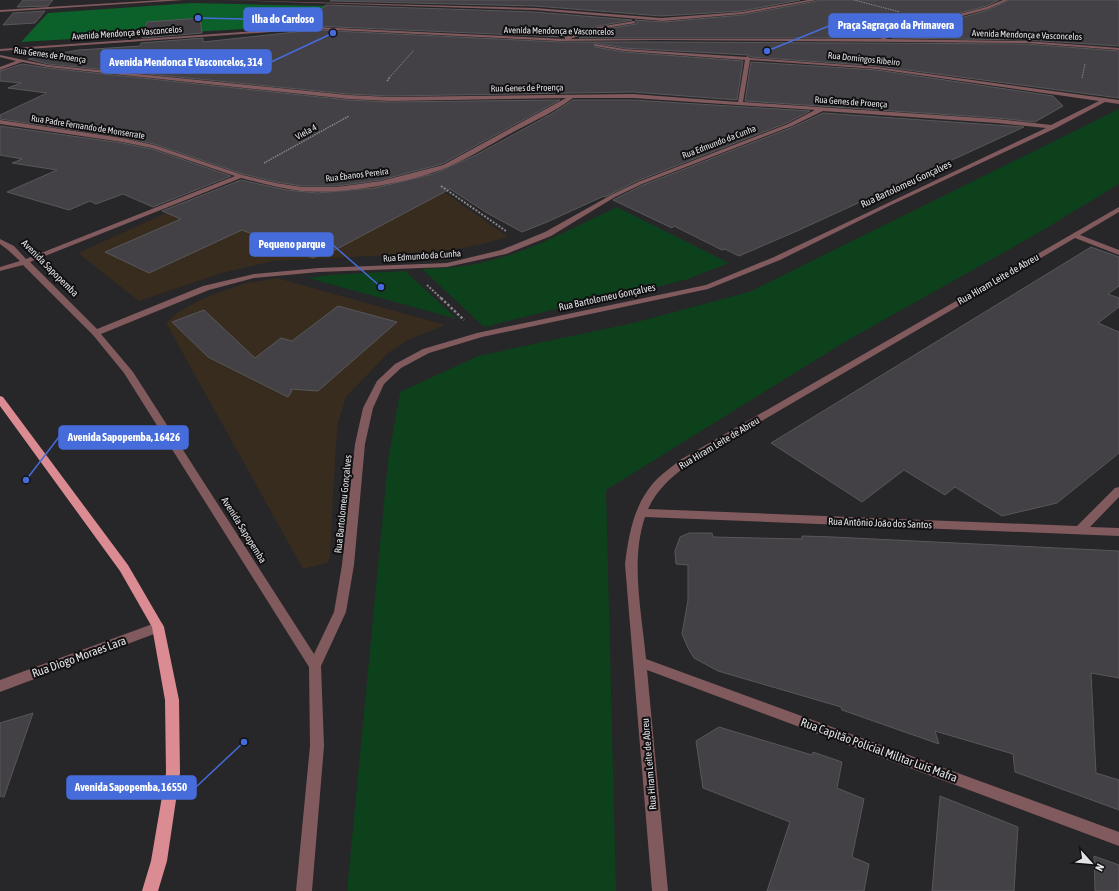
<svg xmlns="http://www.w3.org/2000/svg" width="1119" height="891" font-family="'Asap Condensed',sans-serif">
<rect width="100%" height="100%" fill="#272629"/>
<g fill="#372c1d">
<path d="M423 177 508 237 479 245 431 253 273 261 222 273 139 301 78 253 223 187 248 185 296 192H327L390 184Z"/>
<path d="M277 278 445 325 408 340 388 353 346 397 338 423 335 460 330 557 327 563 303 569 166 323 177 313 196 302 217 293 243 284Z"/>
</g>
<g fill="#0d411c">
<path d="M1119 109V184L1033 236 848 340 606 490 616 891H347L388 461 400 392 478 356 633 323 749 292Z"/>
<path d="M617 207 729 263 688 279 618 297 552 310 484 327 422 269C446 268 469 267 492 260 536 249 576 226 617 207Z"/>
<path d="M405 271 457 319 308 278 328 275Z"/>
</g>
<path fill="#0c612a" d="M192 3 370 7 345 23 21 42 48 13Z"/>
<g fill="#434145" stroke="#58575a">
<path d="M23 0H53L48 6 17 7Z"/>
<path d="M333 0H800L742 11 661 16 535 6 330 1Z"/>
<path d="M818 0H999L986 6 895 30 880 38H579L599 30 636 24 638 23 635 20 663 22 742 15 817 1Z"/>
<path d="M1009 0H1119V46L1026 40 892 38 988 10Z"/>
<path d="M326 5 535 12 632 20 598 26 565 36 564 37 314 26 300 27 303 25Z"/>
<path d="M45 11 35 23 3 25 13 13Z"/>
<path d="M200 18 202 33 142 38 147 22Z"/>
<path d="M314 30 560 42H660L1026 44 1119 51V98L877 66 751 57 748 55 624 48 595 43 594 44 595 47 624 52 743 61 737 100 633 92 390 96 348 94 48 64 28 59 79 50 140 46 141 43 203 38V42Z"/>
<path d="M751 62 877 70 1053 96 1063 106 1035 122 997 118 745 101Z"/>
<path d="M22 64 48 68 348 100 390 102 560 100 442 164 381 180 337 186H302L276 182 243 174 154 144 122 137 0 119V115L47 93 8 88 21 83 0 81V71Z"/>
<path d="M573 100H633L810 111 787 123 637 181 605 197 604 196 547 222 522 232 487 213 450 189 335 250 332 249 313 258 242 230 149 273 105 252 181 219 162 211 241 180 286 190 317 193 375 188 433 174 474 156 553 113Z"/>
<path d="M823 113 1024 127 797 231 739 256 725 249 722 250 674 226 672 228 613 200 643 185 793 127Z"/>
<path d="M0 126 122 143 152 149 231 176 153 207 123 194 96 204 90 201 69 210 7 192 57 170 12 163 22 159 0 155Z"/>
<path d="M1091 247 1119 257V286L1108 294 1119 298V307L1098 323 1119 332V453L1057 503 1002 516 955 487 945 495 904 470 862 502 771 443Z"/>
<path d="M338 306 397 322 318 391 290 389 292 391 288 397 208 357 172 322 204 310 255 358 281 338 292 341Z"/>
<path d="M689 533H712L713 537 802 539V536L833 537 1119 551V678L1091 673 1096 773 1119 780V810L1015 772 1013 754 935 731 939 744 842 710 841 707 718 671 694 658 688 648 682 634 688 600V565L676 564 675 551 680 537Z"/>
<path d="M33 713 4 797 0 796V723Z"/>
<path d="M719 727 812 755 813 752 842 762 837 788 864 799 852 857 869 864 864 891H767L790 822 703 788 696 741Z"/>
<path d="M940 796 1018 827 1014 891H932Z"/>
<path d="M1094 856 1119 865V891H1095Z"/>
</g>
<g fill="none" stroke-linecap="round" stroke-linejoin="round">
<g stroke="#868588" stroke-width="1" stroke-dasharray="1.5 1" stroke-linecap="butt">
<path d="M854 0 900 12"/>
<path d="M389 78 414 50"/>
<path d="M1082 78 1085 64"/>
</g>
<g stroke="#868588" stroke-width="1.5" stroke-dasharray="1.5 1" stroke-linecap="butt">
<path d="M387 81 390 77"/>
<path d="M264 163 349 116"/>
</g>
<g stroke="#868588" stroke-width="2" stroke-dasharray="2 1.5" stroke-linecap="butt">
<path d="M441 186 506 231"/>
<path d="M427 285 442 299"/>
</g>
<path stroke="#868588" stroke-width="2.5" stroke-dasharray="2.5 2" stroke-linecap="butt" d="M441 298 464 320"/>
<g fill="#815a5d" fill-rule="evenodd">
<path d="M162 0H184L0 12V10Z"/>
<path d="M222 0 535 8 661 18 742 12 808 0H817L742 14 663 21 535 10Z"/>
<path d="M1003 0H1008L988 9 899 33 885 39 1026 41 1119 48V50L1026 43 660 40 560 41 314 29 0 51V49L314 27 565 39V37L598 27 634 21 636 23 599 29 570 39H880L895 31 986 7Z"/>
<path d="M595 44 624 49 746 57 748 56 750 58 877 67 1119 100V104L1105 102 1056 128 891 205 780 260 708 289 482 337 429 353 401 368 384 384 373 408 365 444 354 565 346 612 321 666 324 746 312 891H296L310 746 309 667 124 373 93 335 23 265 0 271V267L20 261 8 250 0 244V239L14 246 26 259 235 176 152 148 122 142 0 124V120L122 138 154 145 243 175 276 183 302 187H337L381 181 443 165 566 98 390 101 348 99 48 67 22 62 0 70V67L16 61 0 57V55L48 65 348 95 390 97 633 94 738 102 745 60 624 51 595 46ZM750 60 877 69 1099 101 1051 125 997 119 743 102ZM573 98H633L815 110 788 124 638 182 611 195 545 232 501 250 447 263 319 268 254 274 203 286 97 329 30 262 241 178C261 183 281 189 301 191 340 195 411 183 448 167 471 157 493 143 515 131 534 121 556 111 573 98ZM823 111 997 123 1046 128 774 257 706 285 477 333 423 349 395 364 377 381 363 408 355 444 342 565 334 612 314 654 133 372 101 334 209 290 254 278 319 272 447 267 506 254 551 236 615 197 642 184 792 126Z"/>
<path d="M1119 207V212L1080 235 1119 250V255L1075 238 688 464C671 478 657 489 648 509L1077 526 1115 488 1119 487V497L1090 527 1119 528V536L645 517C630 561 642 614 646 659L1119 832V846L647 670 668 891H652L625 564C629 533 634 503 657 479 664 472 673 466 680 460Z"/>
<path d="M158 622 162 623 164 627 162 631 0 692V680Z"/>
</g>
<path fill="#db8b92" fill-rule="evenodd" d="M0 396 3 397 128 565 164 627 179 700 180 773 167 861 158 891H142L151 861 166 773 165 700 152 627 120 571 0 406Z"/>
</g>
<g text-anchor="middle" dominant-baseline="central" stroke-width="4" stroke-linejoin="round" paint-order="stroke">
<g font-size="9" fill="#e3e2e4" stroke="#100f11">
<text transform="translate(559 31) rotate(1)">Avenida Mendonça e Vasconcelos</text>
<text transform="translate(127 33) rotate(-4)">Avenida Mendonça e Vasconcelos</text>
<text transform="translate(1027 35) rotate(2)">Avenida Mendonça e Vasconcelos</text>
<text transform="translate(50 55) rotate(8)">Rua Genes de Proença</text>
<text transform="translate(864 59) rotate(6)">Rua Domingos Ribeiro</text>
<text transform="translate(527 88) rotate(-1)">Rua Genes de Proença</text>
<text transform="translate(851 102) rotate(4)">Rua Genes de Proença</text>
<text transform="translate(88 127) rotate(9)">Rua Padre Fernando de Monserrate</text>
<text transform="translate(306 132) rotate(-29)">Viela 4</text>
<text transform="translate(719 142) rotate(-21)">Rua Edmundo da Cunha</text>
<text transform="translate(357 175) rotate(-7)">Rua Ébanos Pereira</text>
<text transform="translate(422 256) rotate(-4)">Rua Edmundo da Cunha</text>
</g>
<g font-size="10" fill="#e3e2e4" stroke="#100f11">
<text transform="translate(906 184) rotate(-25)">Rua Bartolomeu Gonçalves</text>
<text transform="translate(50 268) rotate(45)">Avenida Sapopemba</text>
<text transform="translate(998 279) rotate(-30)">Rua Hiram Leite de Abreu</text>
<text transform="translate(607 297) rotate(-12)">Rua Bartolomeu Gonçalves</text>
<text transform="translate(719 443) rotate(-31)">Rua Hiram Leite de Abreu</text>
<text transform="translate(343 504) rotate(-84)">Rua Bartolomeu Gonçalves</text>
<text transform="translate(880 523) rotate(2)">Rua Antônio João dos Santos</text>
<text transform="translate(244 530) rotate(58)">Avenida Sapopemba</text>
<text transform="translate(649 764) rotate(-95)">Rua Hiram Leite de Abreu</text>
</g>
<g font-size="12" fill="#e3e2e4" stroke="#100f11">
<text transform="translate(79 657) rotate(-20)">Rua Diogo Moraes Lara</text>
<text transform="translate(879 750) rotate(20)">Rua Capitão Policial Militar Luis Mafra</text>
</g>
</g>
<path fill="none" stroke="#456cda" stroke-width="1.5" d="M198 18L244 19M767 51L829 26M333 33L271 62M381 287L333 245M26 480L59 437M244 742L196 787"/>
<g fill="#456cda" stroke="#100f11" stroke-width="1.5">
<circle cx="198" cy="18" r="4"/>
<circle cx="767" cy="51" r="4"/>
<circle cx="333" cy="33" r="4"/>
<circle cx="381" cy="287" r="4"/>
<circle cx="26" cy="480" r="4"/>
<circle cx="244" cy="742" r="4"/>
</g>
<g fill="#456cda" stroke="#456cda" stroke-width="1.5">
<rect x="244" y="8" width="78" height="23" rx="4"/>
<rect x="829" y="14" width="133" height="23" rx="4"/>
<rect x="101" y="50" width="170" height="23" rx="4"/>
<rect x="250" y="233" width="83" height="23" rx="4"/>
<rect x="59" y="426" width="129" height="23" rx="4"/>
<rect x="67" y="776" width="129" height="23" rx="4"/>
</g>
<g font-size="11" text-anchor="middle" font-weight="bold" fill="#fff">
<text x="283" y="23">Ilha do Cardoso</text>
<text x="896" y="29">Praça Sagraçao da Primavera</text>
<text x="186" y="66">Avenida Mendonca E Vasconcelos, 314</text>
<text x="292" y="248">Pequeno parque</text>
<text x="124" y="441">Avenida Sapopemba, 16426</text>
<text x="131" y="791">Avenida Sapopemba, 16550</text>
</g>
<g transform="translate(1091 863) rotate(117)" stroke="#100f11" stroke-width="3" paint-order="stroke">
<path d="M0-3L7 15L0 10L-7 15Z" fill="#e3e2e4"/>
<text y="-6" font-size="11" font-weight="bold" text-anchor="middle" fill="#e3e2e4">N</text>
</g>
</svg>
